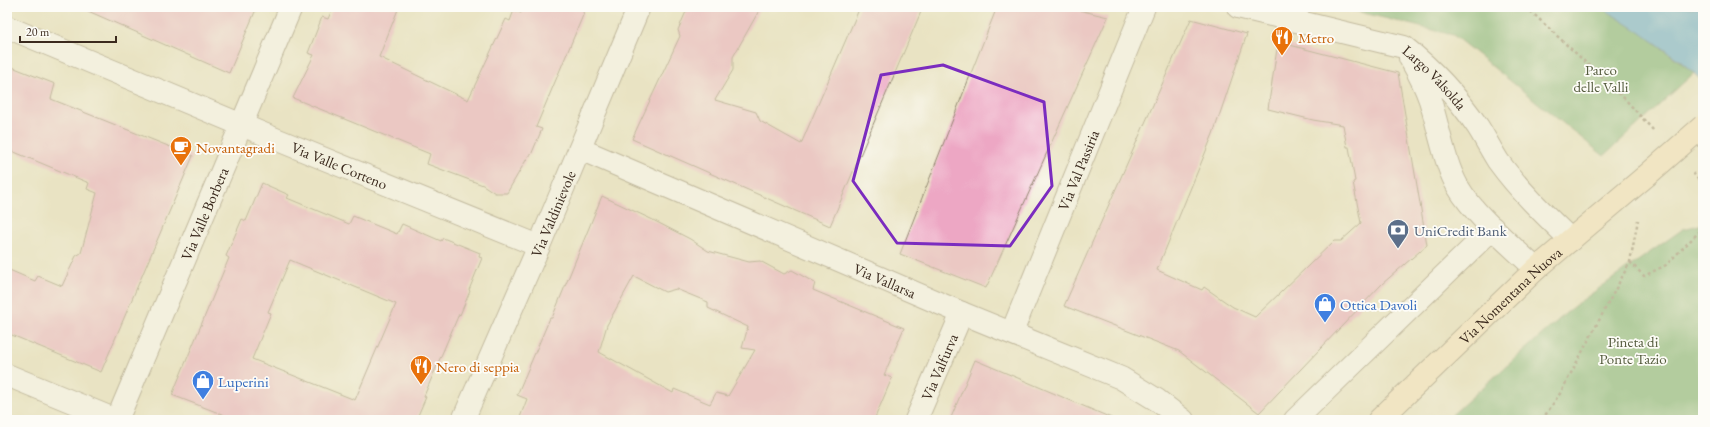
<svg xmlns="http://www.w3.org/2000/svg" width="1710" height="427" font-family="'EB Garamond',serif">
<rect width="100%" height="100%" fill="#fdfcf7"/>
<filter id="ink" filterUnits="userSpaceOnUse"><feTurbulence type="fractalNoise" baseFrequency=".025" numOctaves="2"/><feDisplacementMap in="SourceGraphic" scale="8" xChannelSelector="R" yChannelSelector="G"/><feConvolveMatrix kernelMatrix="1 2 1 2 8 2 1 2 1" color-interpolation-filters="sRGB"/></filter>
<filter id="wash" filterUnits="userSpaceOnUse"><feTurbulence type="fractalNoise" baseFrequency=".012" numOctaves="4" result="noise"/><feDisplacementMap in="SourceGraphic" scale="16" xChannelSelector="R" yChannelSelector="G"/><feGaussianBlur stdDeviation="0.9" result="paint"/><feColorMatrix in="noise" values="0 0 0 0 0 0 0 0 0 0 0 0 0 0 0 0 0 1.4 0 .05"/><feComposite in="paint" operator="in"/></filter>
<g filter="url(#wash)">
<rect width="100%" height="100%" fill="#e9e3c3"/>
<g fill="#72b072" stroke="#566d48">
<path d="M1339 7H1601L1649 38 1694 73 1604 156 1453 35Z"/>
<path d="M1703 224V420H1446L1574 306 1683 229Z"/>
</g>
<path fill="#5eabd7" stroke="#4c6a7a" d="M1601 7H1703V82C1674 52 1636 30 1601 7Z"/>
<g id="blocks">
<g fill="#eda7c4" fill-rule="evenodd">
<path d="M79 7H257L229 73Z"/>
<path d="M333 7H399L379 57 468 100 506 19 510 21 514 10 521 13 524 7H585L583 13H584L536 127 542 129 531 155H529L507 193H495L483 185 427 164 430 154 293 98 314 55 308 53 322 17 328 19Z"/>
<path d="M688 7H761L733 57V70L715 100 756 112 760 121 801 144 860 7H923L830 226 632 139 680 36 678 30Z"/>
<path d="M997 7H1066L1108 17 986 288 900 254Z"/>
<path d="M1191 19 1247 34 1213 134 1157 270 1202 290 1204 287 1233 307 1255 317 1334 241H1341L1361 223 1353 182 1355 181 1349 147H1347L1343 125 1313 120 1268 109 1278 42 1398 73 1427 245 1382 284 1259 413 1179 351 1064 306Z"/>
<path d="M7 65 55 84 51 99 193 156 101 372 7 333V269L35 281 38 276 62 286 76 256 81 253 97 193 87 189 89 183 7 149Z"/>
<path d="M262 183 289 195 287 198 349 224 353 216 397 234 402 224 441 241 443 238 480 253 479 257 482 258 469 290 470 291 460 315 459 314 424 396 426 397 416 420H237L172 395 229 258 226 256 242 219 246 221ZM290 260 396 304 355 400 252 359 271 313 268 312Z"/>
<path d="M602 196 651 219 690 239 708 251 749 262 760 261 784 274 792 270 815 283 813 290 904 328 884 375 892 378 874 420H519L527 399 517 395 550 318H552ZM634 276 665 292 676 289 708 302V308L748 327 742 348 755 350 728 396 716 393 710 404 674 389 673 393 599 352 607 325Z"/>
<path d="M975 360 1025 381 1116 420H950Z"/>
</g>
</g>
</g>
<g filter="url(#ink)">
<use href="#blocks" fill-opacity="0" stroke="#928670" stroke-width="1"/>
<g fill="none" stroke-linecap="round" stroke-linejoin="round">
<g stroke="#928670" stroke-width="24">
<g id="minor">
<path id="s1" d="M1238 7 1404 47C1433 70 1457 96 1478 127 1485 138 1491 150 1498 161 1519 190 1545 215 1571 240"/>
<path id="s2" d="M7 27 273 138 539 246"/>
<path d="M1410 58C1418 72 1425 85 1430 100 1438 125 1445 165 1458 187 1475 216 1511 245 1536 269"/>
<path id="s3" d="M580 149 962 313 1121 378 1157 400 1183 420"/>
<path id="s4" d="M1012 332 1144 7"/>
<path d="M7 375 116 420"/>
<path id="s5" d="M117 420 291 7"/>
<path id="s6" d="M463 420 539 246 639 7"/>
<path id="s7" d="M916 420 962 313"/>
<path d="M1295 420 1493 228"/>
</g>
</g>
<g stroke="#928670" stroke-width="24">
<g id="secondary">
<path id="s8" d="M1379 420 1536 269 1646 176"/>
</g>
</g>
<g stroke="#928670" stroke-width="2.5" stroke-dasharray="3 3" stroke-linecap="butt">
<path d="M1526 7 1624 98 1654 131"/>
<path d="M1693 173 1703 185"/>
<path d="M1630 262 1644 276 1666 265 1703 228"/>
<path d="M1542 420 1561 392 1630 262 1638 220"/>
</g>
<use href="#minor" stroke="#fff" stroke-width="22"/>
<use href="#secondary" stroke="#fbe7c3" stroke-width="22"/>
<g stroke="#928670" stroke-width="24" stroke-linecap="butt">
<path id="secondary-bridge" d="M1646 176 1703 126"/>
</g>
<use href="#secondary-bridge" stroke="#fbe7c3" stroke-width="22"/>
</g>
</g>
<path d="M0 0H1710V427H0ZM943 65 1044 102 1052 186 1010 246 897 243 853 181 881 75Z" fill="#e9e3c3" fill-opacity=".55" fill-rule="evenodd"/>
<path fill="none" stroke="#7b2cbf" stroke-width="3" stroke-linejoin="round" d="M943 65 1044 102 1052 186 1010 246 897 243 853 181 881 75Z"/>
<defs>
<g id="restaurant-pin" transform="scale(1.15)"><path d="M0 17L-7.5 6A9.5 9.5 0 1 1 7.5 6Z" fill="#e8710a" stroke="#fdfcf7"/><path d="M-5-6h1v4h1v-4h1v4h1v-4h1v5L-1.5 .5V6h-2V.5L-5-1ZM5-6V6H3V1.5H1.5Q1.5-4 5-6Z" fill="#fff"/></g>
<g id="cafe-pin" transform="scale(1.15)"><path d="M0 17L-7.5 6A9.5 9.5 0 1 1 7.5 6Z" fill="#e8710a" stroke="#fdfcf7"/><path d="M-5.5-4.5H6V0H3Q3 3.5 0 3.5H-2.5Q-5.5 3.5-5.5 0ZM3-3.2v2h1.7v-2ZM-6 4.5H4V6H-6Z" fill="#fff"/></g>
<g id="bank-pin" transform="scale(1.15)"><path d="M0 17L-7.5 6A9.5 9.5 0 1 1 7.5 6Z" fill="#5c6f8a" stroke="#fdfcf7"/><path d="M-6-4H6V4H-6ZM0-2.3a2.3 2.3 0 1 0 0 4.6a2.3 2.3 0 1 0 0-4.6Z" fill="#fff"/></g>
<g id="shop-pin" transform="scale(1.15)"><path d="M0 17L-7.5 6A9.5 9.5 0 1 1 7.5 6Z" fill="#3f7fe0" stroke="#fdfcf7"/><path d="M-5-2.5h2.3a2.7 3.5 0 0 1 5.4 0H5L5.5 6h-11ZM-1.5-2.5h3a1.5 2.3 0 0 0-3 0Z" fill="#fff"/></g>
</defs>
<g fill-rule="evenodd">
<use href="#restaurant-pin" x="1282" y="37"/>
<use href="#cafe-pin" x="181" y="147"/>
<use href="#bank-pin" x="1398" y="230"/>
<use href="#shop-pin" x="1325" y="304"/>
<use href="#restaurant-pin" x="421" y="366"/>
<use href="#shop-pin" x="203" y="381"/>
</g>
<g text-anchor="middle" dominant-baseline="central" stroke-width="3.5" stroke-linejoin="round" paint-order="stroke">
<g font-size="15" fill="#c56008" stroke="#fdfcf7" text-anchor="start">
<text x="1298" y="37">Metro</text>
<text x="196" y="147">Novantagradi</text>
<text x="436" y="366">Nero di seppia</text>
</g>
<g font-size="15" fill="#545b3d" stroke="#fdfcf7">
<text x="1601" y="69">Parco<tspan x="1601" dy="17">delle Valli</tspan></text>
<text x="1633" y="341">Pineta di<tspan x="1633" dy="17">Ponte Tazio</tspan></text>
</g>
<g font-size="15" fill="#3b2a1e" stroke="#fdfcf7">
<text stroke="none"><textPath href="#s1" startOffset="214">Largo Valsolda</textPath></text>
<text stroke="none"><textPath href="#s2" startOffset="360">Via Valle Corteno</textPath></text>
<text stroke="none"><textPath href="#s4" startOffset="175">Via Val Passiria</textPath></text>
<text stroke="none"><textPath href="#s5" startOffset="224">Via Valle Borbera</textPath></text>
<text stroke="none"><textPath href="#s6" startOffset="225">Via Valdinievole</textPath></text>
<text stroke="none"><textPath href="#s3" startOffset="332">Via Vallarsa</textPath></text>
<text stroke="none"><textPath href="#s8" startOffset="181">Via Nomentana Nuova</textPath></text>
<text stroke="none"><textPath href="#s7" startOffset="58">Via Valfurva</textPath></text>
</g>
<g font-size="15" fill="#4e5e75" stroke="#fdfcf7" text-anchor="start">
<text x="1414" y="230">UniCredit Bank</text>
</g>
<g font-size="15" fill="#366cbe" stroke="#fdfcf7" text-anchor="start">
<text x="1340" y="304">Ottica Davoli</text>
<text x="218" y="381">Luperini</text>
</g>
</g>
<rect width="1710" height="427" fill="none" stroke="#fdfcf7" stroke-width="24"/>
<path d="M20 36v6h96v-6" fill="none" stroke="#3b2a1e" stroke-width="2"/>
<text x="26" y="36" font-size="12" fill="#3b2a1e" stroke="#fdfcf7" stroke-width="3" paint-order="stroke">20 m</text>
</svg>
